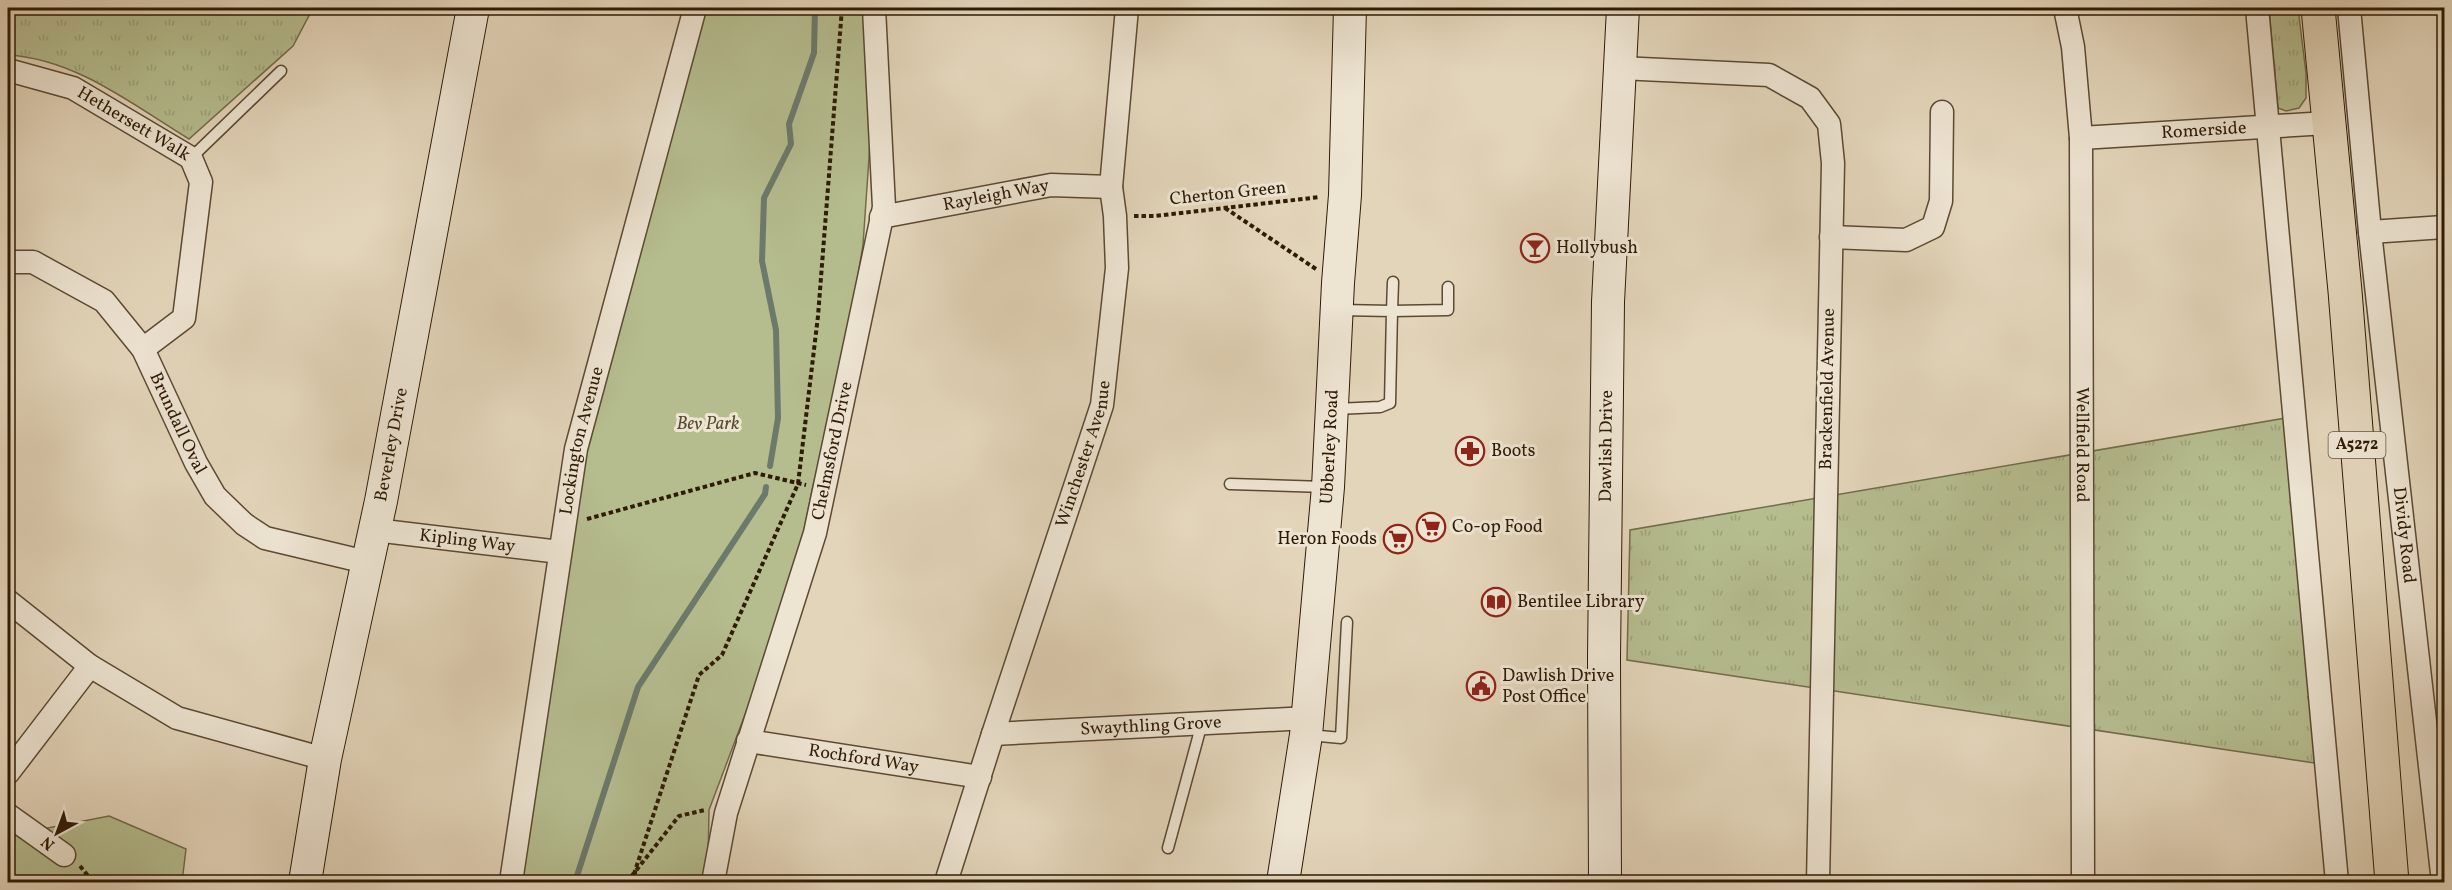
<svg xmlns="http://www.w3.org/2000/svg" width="2452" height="890" font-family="Vollkorn,serif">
<defs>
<pattern id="grass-tufts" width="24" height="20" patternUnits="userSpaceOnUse" patternTransform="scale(1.5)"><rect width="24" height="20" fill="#b5bd8f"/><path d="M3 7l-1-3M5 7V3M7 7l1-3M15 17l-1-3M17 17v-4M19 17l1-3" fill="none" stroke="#9ca27a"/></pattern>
</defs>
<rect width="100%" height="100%" fill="#e3d5ba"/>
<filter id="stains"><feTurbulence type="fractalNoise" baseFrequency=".00333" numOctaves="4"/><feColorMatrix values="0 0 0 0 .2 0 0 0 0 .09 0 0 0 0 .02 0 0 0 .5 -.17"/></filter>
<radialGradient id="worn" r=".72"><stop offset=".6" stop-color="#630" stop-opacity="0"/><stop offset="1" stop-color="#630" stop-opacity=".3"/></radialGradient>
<g fill="url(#grass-tufts)" stroke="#726c4a" stroke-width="1.5">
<path d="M8 8H313L293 46 189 139C133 105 76 59 8 55Z"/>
<path d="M2269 8H2298L2306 73V98L2299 108 2286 111 2278 108Z"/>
<path d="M2286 418 2315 763 1627 660 1630 530Z"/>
</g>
<g fill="#b5bd8f" stroke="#726c4a" stroke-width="1.5">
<path d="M702 8H866L870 143 863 245 843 365 813 486 796 569 749 704 709 810 708 863 703 882H517L571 511Z"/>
<path d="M109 816 186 849 182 882H8V832L12 835Z"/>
</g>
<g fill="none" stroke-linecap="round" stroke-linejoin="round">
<g stroke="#6c7a6c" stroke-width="6">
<path d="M770 466 778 418 776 330 762 261 764 198 791 144 789 124 814 53 815 8"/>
<path d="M575 882 638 687 765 494 766 487"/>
</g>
<g stroke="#5b4a33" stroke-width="13">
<g id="lane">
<path d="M191 158 281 71"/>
<path d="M1393 282 1392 311 1448 310V287"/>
<path d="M1335 409 1380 407 1390 403 1392 311 1340 310"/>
<path d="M1230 484 1325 487"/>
<path d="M1309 735 1341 738 1347 622"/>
<path d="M1168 848 1202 723"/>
<path d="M1483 882H1484"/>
</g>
</g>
<g stroke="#5b4a33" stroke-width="25">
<g id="street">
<path id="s1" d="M2065 8 2073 47 2081 138 2083 882"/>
<path d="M2257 8 2337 882"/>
<path id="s2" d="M2349 8 2370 232 2443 882"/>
<path d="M1620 68 1769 75 1810 98 1829 124 1833 163 1818 882"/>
<path id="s3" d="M8 70 73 88 191 158 201 182 184 318 143 349"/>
<path id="s4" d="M2081 138 2327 123"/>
<path id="s5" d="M881 217 1051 185 1111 187"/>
<path d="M2370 232 2444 227"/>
<path d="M1831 237 1906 240 1933 227 1941 201 1942 112"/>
<path id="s6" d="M8 262H33L104 301 143 349 196 463 215 496 244 524 265 538 366 562"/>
<path id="s7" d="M375 530 560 552"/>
<path d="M8 601 90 666 177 718 325 759"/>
<path id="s8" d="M993 734 1308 718"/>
<path id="s9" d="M748 741 980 777"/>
<path d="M8 773 90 666"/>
<path d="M8 815 64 855"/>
<path id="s10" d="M511 882 576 449 695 8"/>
<path id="s11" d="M713 882 726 813 815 533 884 207 874 8"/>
<path id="s12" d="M946 882 993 734 1102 405 1117 268 1115 216 1111 187 1127 8"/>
</g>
</g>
<g stroke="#2e1b06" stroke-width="34">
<g id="secondary">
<path id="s13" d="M305 882 325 759 381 501 473 8"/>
<path id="s14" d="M1283 882 1306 735 1328 487 1338 283 1345 195 1350 8"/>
<path id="s15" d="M1605 882 1604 659 1608 302 1623 8"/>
</g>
</g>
<g stroke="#2e1b06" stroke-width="35">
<path id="primary" d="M2318 8 2345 291 2392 882"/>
</g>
<g stroke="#2e1b06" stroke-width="4" stroke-dasharray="4.5 3" stroke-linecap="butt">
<path d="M1225 208 1316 269"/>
<path d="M1134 216H1155L1320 197"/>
<path d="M587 519 755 473 806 485"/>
<path d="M80 866 93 882"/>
<path d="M627 882 679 816 705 810"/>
<path d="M635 882V871L699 675 722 655 798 484 818 316 842 8"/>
</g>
<use href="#lane" stroke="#ede4d2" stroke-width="10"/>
<use href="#street" stroke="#ede4d2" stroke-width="22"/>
<use href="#secondary" stroke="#ede4d2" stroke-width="32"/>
<use href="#primary" stroke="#e3d5ba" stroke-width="33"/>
</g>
<defs>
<g id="bar-ring" transform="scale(1.5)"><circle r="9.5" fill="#ede4d2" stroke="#8f2418" stroke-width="1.5"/><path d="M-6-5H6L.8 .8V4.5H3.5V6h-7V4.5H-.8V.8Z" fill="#8f2418"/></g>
<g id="pharmacy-ring" transform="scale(1.5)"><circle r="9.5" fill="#ede4d2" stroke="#8f2418" stroke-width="1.5"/><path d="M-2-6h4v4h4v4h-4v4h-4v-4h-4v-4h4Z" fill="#8f2418"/></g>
<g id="supermarket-ring" transform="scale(1.5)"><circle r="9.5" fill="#ede4d2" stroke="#8f2418" stroke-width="1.5"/><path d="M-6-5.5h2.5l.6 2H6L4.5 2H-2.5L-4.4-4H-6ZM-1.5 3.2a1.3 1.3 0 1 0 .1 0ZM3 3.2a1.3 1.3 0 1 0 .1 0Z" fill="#8f2418"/></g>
<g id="library-ring" transform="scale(1.5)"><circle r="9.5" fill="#ede4d2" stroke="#8f2418" stroke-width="1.5"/><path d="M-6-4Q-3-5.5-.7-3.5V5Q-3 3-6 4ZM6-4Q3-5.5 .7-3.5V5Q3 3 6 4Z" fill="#8f2418"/></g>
<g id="civic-ring" transform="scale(1.5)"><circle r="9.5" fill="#ede4d2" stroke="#8f2418" stroke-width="1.5"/><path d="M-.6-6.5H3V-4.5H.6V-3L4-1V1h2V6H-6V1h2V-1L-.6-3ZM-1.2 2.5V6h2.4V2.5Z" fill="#8f2418"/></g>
</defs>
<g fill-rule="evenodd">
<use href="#bar-ring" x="1535" y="248"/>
<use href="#pharmacy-ring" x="1470" y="451"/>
<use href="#supermarket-ring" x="1431" y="527"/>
<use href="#supermarket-ring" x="1398" y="539"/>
<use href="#library-ring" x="1496" y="602"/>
<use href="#civic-ring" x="1481" y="686"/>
</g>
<g text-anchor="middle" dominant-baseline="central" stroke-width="6" stroke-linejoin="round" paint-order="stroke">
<rect fill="#ede4d2" stroke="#675743" stroke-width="1.5" x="2328.5" y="432" width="57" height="26" rx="4.5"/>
<g font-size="16" font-weight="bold" fill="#2e1b06">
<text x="2357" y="445">A5272</text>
</g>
<g font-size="18" fill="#2e1b06" stroke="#ede4d2">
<text stroke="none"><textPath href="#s3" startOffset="138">Hethersett Walk</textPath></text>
<text stroke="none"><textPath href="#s4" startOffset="123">Romerside</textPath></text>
<text transform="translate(1228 194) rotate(-6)">Cherton Green</text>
<text stroke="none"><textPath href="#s5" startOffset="117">Rayleigh Way</textPath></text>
<text transform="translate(1828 389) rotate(-89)">Brackenfield Avenue</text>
<text stroke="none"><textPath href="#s6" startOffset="250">Brundall Oval</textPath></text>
<text stroke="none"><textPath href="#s10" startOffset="447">Lockington Avenue</textPath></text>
<text stroke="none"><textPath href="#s1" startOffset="438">Wellfield Road</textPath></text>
<text stroke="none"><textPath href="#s13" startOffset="446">Beverley Drive</textPath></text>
<text stroke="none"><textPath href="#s15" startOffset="436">Dawlish Drive</textPath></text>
<text stroke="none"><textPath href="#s14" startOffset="438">Ubberley Road</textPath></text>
<text stroke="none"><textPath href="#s11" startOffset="448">Chelmsford Drive</textPath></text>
<text stroke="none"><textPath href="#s12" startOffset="450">Winchester Avenue</textPath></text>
<text stroke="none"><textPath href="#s2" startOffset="530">Dividy Road</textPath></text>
<text stroke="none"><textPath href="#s7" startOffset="93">Kipling Way</textPath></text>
<text stroke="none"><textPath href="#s8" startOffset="158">Swaythling Grove</textPath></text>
<text stroke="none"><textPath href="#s9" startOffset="117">Rochford Way</textPath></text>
</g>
<g font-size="18" fill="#2e1b06" stroke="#ede4d2" text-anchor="start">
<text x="1556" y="248">Hollybush</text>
<text x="1491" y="451">Boots</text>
<text x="1452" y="527">Co-op Food</text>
<text x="1377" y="539" text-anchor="end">Heron Foods</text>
<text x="1517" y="602">Bentilee Library</text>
<text x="1502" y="676">Dawlish Drive<tspan x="1502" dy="21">Post Office</tspan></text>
</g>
<g font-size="18" font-style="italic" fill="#564c2f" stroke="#ede4d2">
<text x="708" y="424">Bev Park</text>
</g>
</g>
<rect width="2452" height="890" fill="none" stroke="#e3d5ba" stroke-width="30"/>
<rect x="9" y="9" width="2434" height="872" fill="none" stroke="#2e1b06" stroke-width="3"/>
<rect x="15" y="15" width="2422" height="860" fill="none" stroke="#2e1b06" stroke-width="1.5"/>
<g transform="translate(57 833) rotate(221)" stroke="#ede4d2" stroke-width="4.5" paint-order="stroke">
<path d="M0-4.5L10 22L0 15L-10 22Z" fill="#2e1b06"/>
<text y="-9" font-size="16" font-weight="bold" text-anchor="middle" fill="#2e1b06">N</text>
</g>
<rect width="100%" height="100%" filter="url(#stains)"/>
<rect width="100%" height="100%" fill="url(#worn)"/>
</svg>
